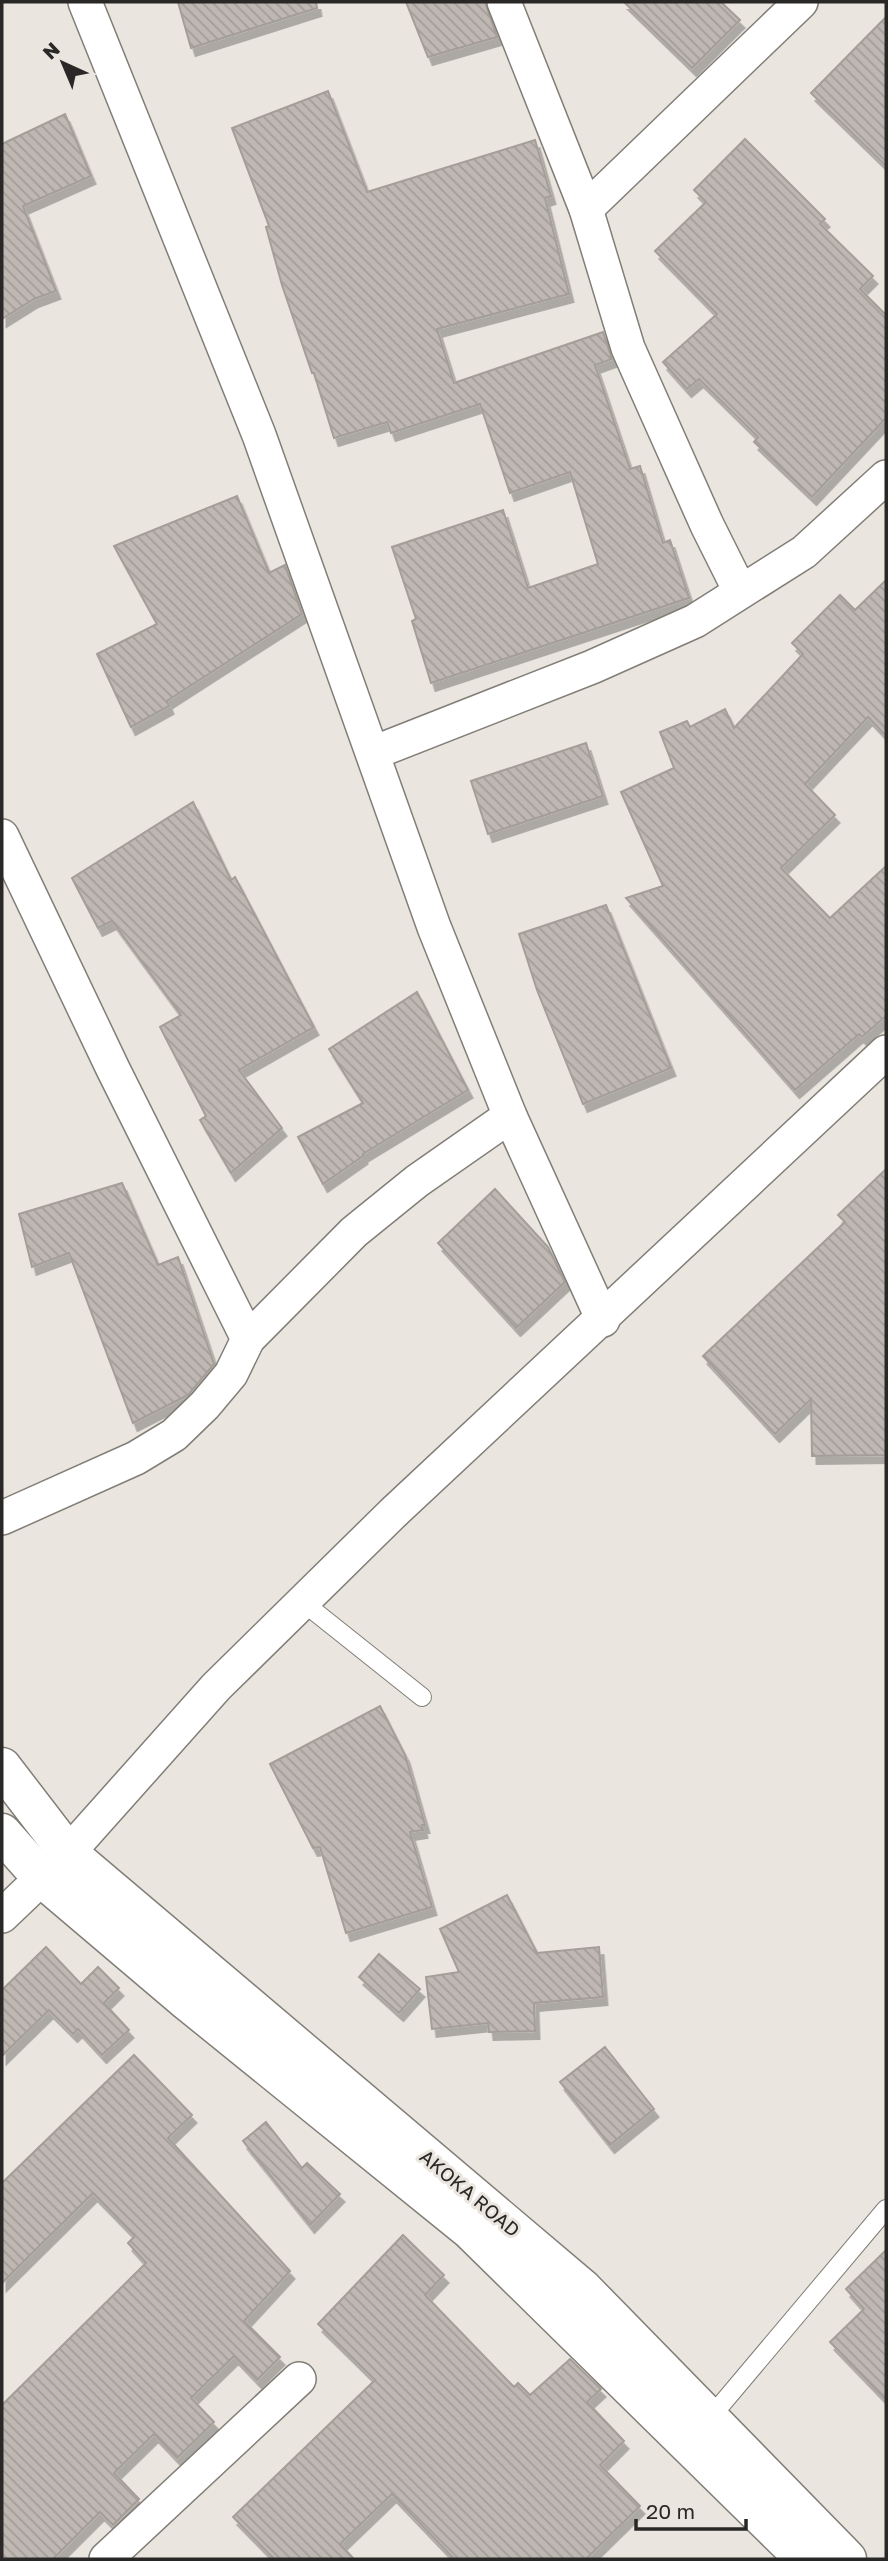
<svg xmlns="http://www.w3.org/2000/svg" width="888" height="2561" font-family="'Golos Text',sans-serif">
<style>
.building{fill:url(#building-back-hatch);stroke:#a49d98;stroke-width:2;filter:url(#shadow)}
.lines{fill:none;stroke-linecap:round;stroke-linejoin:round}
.service-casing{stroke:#827e77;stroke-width:20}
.minor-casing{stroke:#827e77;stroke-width:36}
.secondary-casing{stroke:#827e77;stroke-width:41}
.service{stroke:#fff;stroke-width:18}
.minor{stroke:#fff;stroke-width:33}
.secondary{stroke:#fff;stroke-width:38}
.labels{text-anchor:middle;stroke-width:6;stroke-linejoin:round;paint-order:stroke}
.street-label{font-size:19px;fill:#2a2826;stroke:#eae6df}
</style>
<defs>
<pattern id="building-back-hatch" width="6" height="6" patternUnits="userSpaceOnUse" patternTransform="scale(1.75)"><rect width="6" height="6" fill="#beb7b2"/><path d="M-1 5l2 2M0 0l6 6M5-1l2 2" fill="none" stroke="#a39d99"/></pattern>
<filter id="shadow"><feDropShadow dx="4.5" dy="8" stdDeviation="0" flood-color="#0004"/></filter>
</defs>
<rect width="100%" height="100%" fill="#eae6df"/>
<g class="building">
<polygon points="178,2 316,2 317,8 191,48"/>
<polygon points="406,2 485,2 497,37 428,57"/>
<polygon points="624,2 721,2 740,20 692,68"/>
<polygon points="886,17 886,166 811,93"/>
<polygon points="328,91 367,192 535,140 551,196 545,198 569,294 437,329 454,383 603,332 612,359 595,365 630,469 640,466 663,543 670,540 689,598 431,683 412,621 416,619 392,547 503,510 528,588 598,564 570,472 510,493 480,404 391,433 387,422 334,438 314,373 312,373 282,285 266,227 269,226 232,128"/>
<polygon points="65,114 91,176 23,206 56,291 34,299 2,319 2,144"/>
<polygon points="745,139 825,219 820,224 873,276 860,289 886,315 886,418 812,497 754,442 758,437 699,379 687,389 663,362 717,314 655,251 706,202 694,190"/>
<polygon points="237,496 269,573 285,565 302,614 167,701 169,706 131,727 97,654 157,624 114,546"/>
<polygon points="886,580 886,736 868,717 805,784 835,815 781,868 830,918 886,866 886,1016 862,1037 859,1034 795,1090 626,898 663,886 621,792 674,768 660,732 687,721 690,727 725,709 734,728 803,654 792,643 840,595 855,610"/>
<polygon points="586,743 603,796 488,834 471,781"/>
<polygon points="193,802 231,880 235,877 314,1027 239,1070 282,1128 231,1173 200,1120 206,1116 160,1027 181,1015 112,921 98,928 72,878"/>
<polygon points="606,905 671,1068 583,1104 537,990 519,934"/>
<polygon points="417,992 468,1090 363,1154 363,1156 323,1184 298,1137 363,1103 329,1049"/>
<polygon points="886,1169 886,1455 812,1456 811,1399 775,1434 703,1356 845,1222 838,1215"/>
<polygon points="122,1183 158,1265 178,1257 214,1364 188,1395 133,1423 69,1253 32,1267 19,1214"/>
<polygon points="495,1189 548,1247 565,1282 516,1328 438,1243"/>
<polygon points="380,1706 405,1755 425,1825 422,1825 423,1830 410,1832 432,1907 346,1933 320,1847 313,1848 270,1764"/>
<polygon points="507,1895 537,1953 599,1947 603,1997 534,2003 535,2031 489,2032 488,2023 432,2029 426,1977 459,1972 440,1929"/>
<polygon points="46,1947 81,1984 98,1967 119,1988 104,2003 129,2030 102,2055 78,2029 73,2034 49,2010 2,2056 2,1990"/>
<polygon points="379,1954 420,1989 399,2013 359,1977"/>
<polygon points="605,2047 654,2109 610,2145 560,2082"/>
<polygon points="134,2055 192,2115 168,2138 290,2271 244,2321 280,2357 257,2380 234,2356 191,2398 214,2422 177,2458 154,2434 114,2473 139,2499 113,2525 100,2512 53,2559 2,2559 2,2405 146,2263 128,2243 135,2236 93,2193 2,2283 2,2183"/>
<polygon points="266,2122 302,2168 307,2163 340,2194 310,2225 243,2141"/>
<polygon points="403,2235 444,2275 425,2295 514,2387 518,2383 530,2395 570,2359 601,2389 587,2402 624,2441 600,2465 640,2506 586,2559 454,2559 392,2494 340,2544 354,2559 274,2559 233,2517 375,2380 318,2324"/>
<polygon points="886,2250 886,2400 830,2342 864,2309 846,2289"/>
</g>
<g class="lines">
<g class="service-casing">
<g id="service">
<polyline points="304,1603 422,1697"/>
<polyline points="710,2418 886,2209"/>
</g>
</g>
<g class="minor-casing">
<g id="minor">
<polyline points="85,2 259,435 434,927 510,1116 603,1320"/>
<polyline points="504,2 586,209 628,348 707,525 740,591"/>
<polyline points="586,209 801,2"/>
<polyline points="373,753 592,667 695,621 804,552 886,477"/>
<polyline points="2,836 113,1069 248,1339"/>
<polyline points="2,1518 136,1458 174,1435 205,1405 231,1374 248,1339 354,1232 417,1181 510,1116"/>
<polyline points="2,1916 68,1853 216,1687 393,1513 886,1052"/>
<polyline points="106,2559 299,2379"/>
</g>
</g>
<g class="secondary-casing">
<g id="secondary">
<polyline points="2,1767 68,1853 583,2289 847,2559"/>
<polyline points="2,1833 42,1878 187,2001 470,2230 805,2559"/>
</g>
</g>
<use href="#service" class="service"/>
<use href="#minor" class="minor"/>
<use href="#secondary" class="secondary"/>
</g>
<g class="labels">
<g class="street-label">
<text transform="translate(470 2193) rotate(40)" y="7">AKOKA ROAD</text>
</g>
</g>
<rect width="888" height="2561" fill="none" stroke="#2a2826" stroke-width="7"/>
<g transform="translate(63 63) rotate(316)" stroke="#eae6df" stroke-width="5" paint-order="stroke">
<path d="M0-5L12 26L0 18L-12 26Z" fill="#2a2826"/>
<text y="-10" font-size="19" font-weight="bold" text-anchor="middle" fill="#2a2826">N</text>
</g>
<path d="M636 2519v10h110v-10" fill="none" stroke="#2a2826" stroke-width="3.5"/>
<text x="646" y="2519" font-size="21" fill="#2a2826" stroke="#eae6df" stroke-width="5" paint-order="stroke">20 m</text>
</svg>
